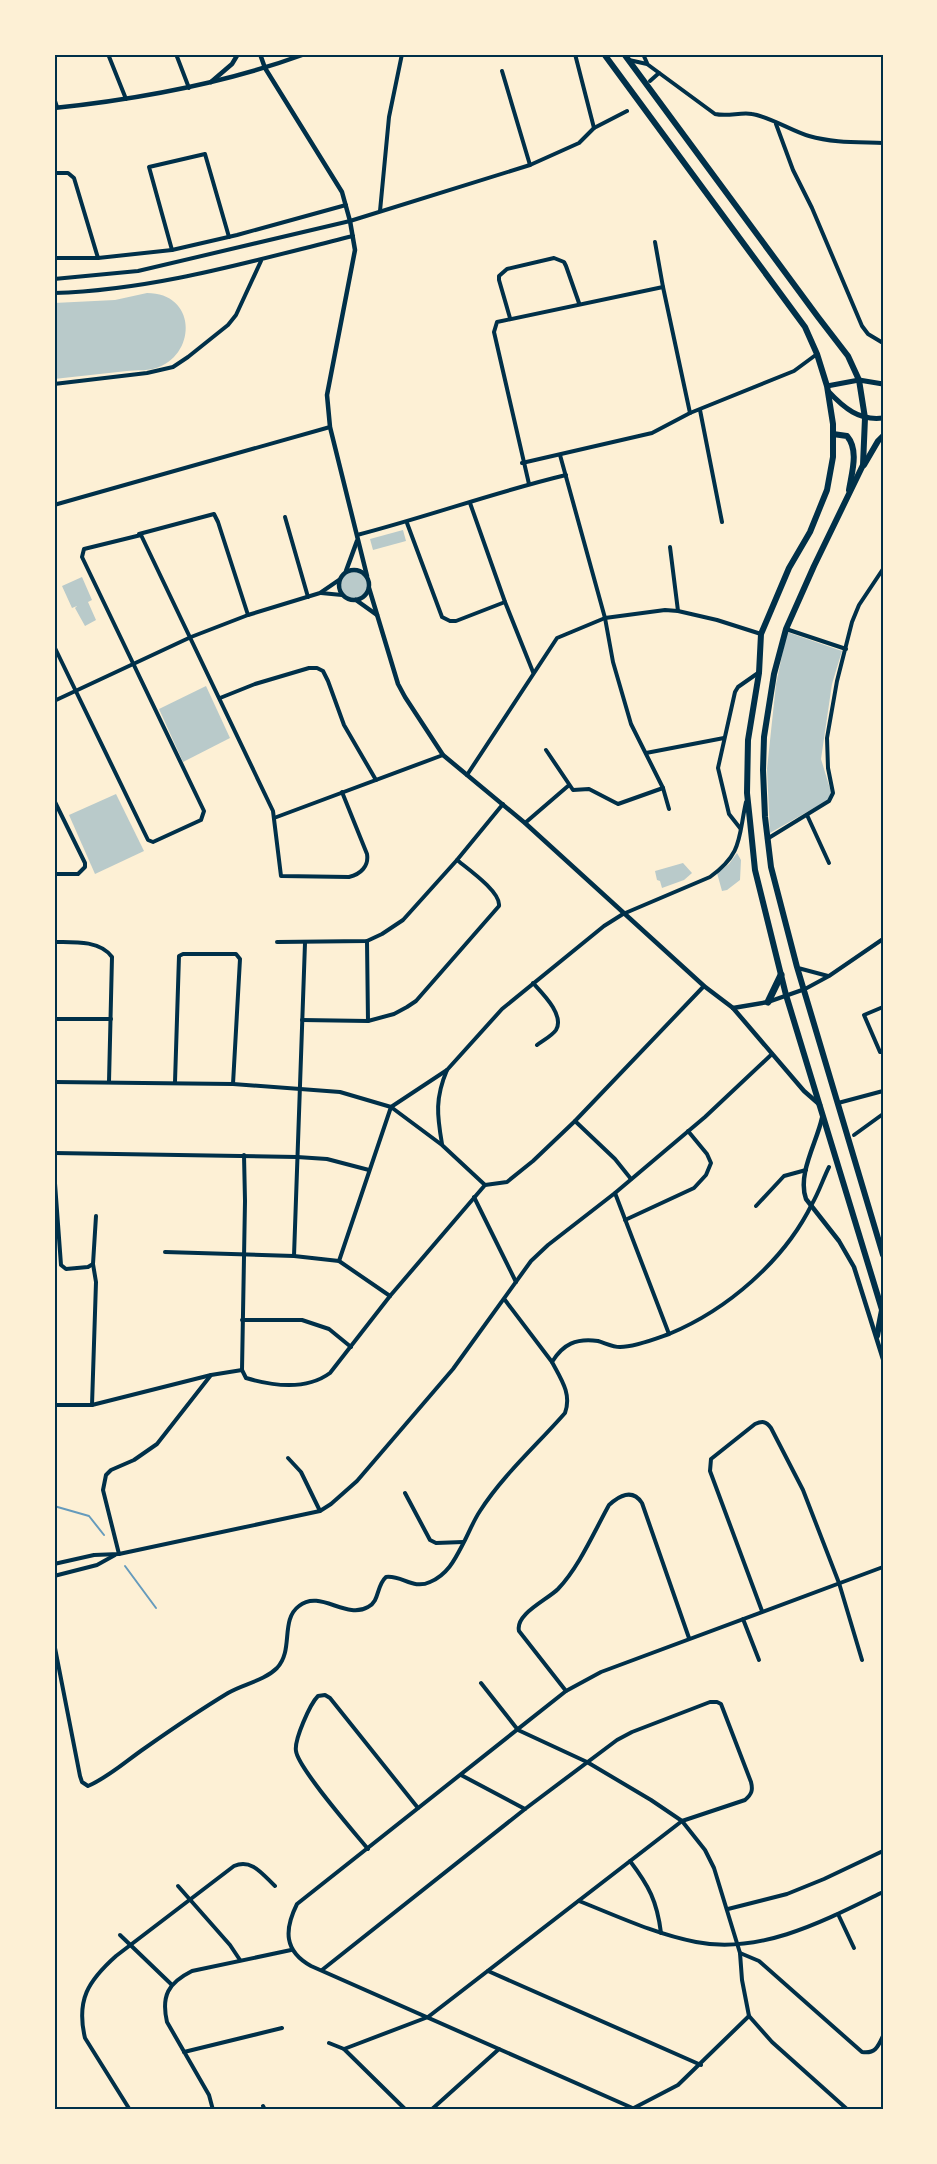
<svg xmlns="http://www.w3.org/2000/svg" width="937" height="2164" font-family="'Source Sans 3',sans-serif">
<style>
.green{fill:#b9caca}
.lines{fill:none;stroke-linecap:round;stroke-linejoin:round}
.stream{stroke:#669bbc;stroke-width:2}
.minor{stroke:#003049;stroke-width:4}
.tertiary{stroke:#003049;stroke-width:4.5}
.secondary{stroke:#003049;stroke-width:5}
.primary{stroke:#003049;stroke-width:6}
.trunk{stroke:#003049;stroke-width:7}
.neatline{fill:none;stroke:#003049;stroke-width:2}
</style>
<rect width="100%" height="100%" fill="#fdf0d5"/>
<g class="green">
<path d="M147,293C196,293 197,352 159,367C150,371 137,370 127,371C103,374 78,376 54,379V303L115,300Z"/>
<polygon points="403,530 406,541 373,550 370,539"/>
<circle cx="354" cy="585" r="13"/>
<polygon points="82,577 92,600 88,602 96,620 85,626 75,608 77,606 72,608 62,586"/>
<polygon points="787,632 842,651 832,684 821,759 831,792 828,800 770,833 767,769 776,684"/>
<polygon points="206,686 230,738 183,762 159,709"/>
<polygon points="116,794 144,851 95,874 69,815"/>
<polygon points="737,853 741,860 740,880 727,890 722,891 717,873 729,864"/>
<polygon points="683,863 692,873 684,880 662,888 660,881 657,880 655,871"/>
</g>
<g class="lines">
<g class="stream">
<polyline points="54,1506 89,1516 104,1535"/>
<polyline points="125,1566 156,1608"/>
</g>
<g class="minor">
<polyline points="108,54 126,99"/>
<polyline points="176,54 189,88"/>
<polyline points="575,54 594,128"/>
<polyline points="643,54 647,63"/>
<path d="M629,60L647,64L715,114C728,117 740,112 752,114C768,116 792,131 809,136C833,143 858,142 883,143"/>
<polyline points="502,71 530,165"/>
<polyline points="650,81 659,73"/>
<polyline points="54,98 57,107"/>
<polyline points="776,124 793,170 812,208 862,326 868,334 883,343"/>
<polyline points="54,173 68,173 74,178 98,258 172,250 237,235 346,205"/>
<polyline points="380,211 389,117 402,54"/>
<polyline points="655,242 663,287"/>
<polyline points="172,250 149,167 205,154 229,237"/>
<polyline points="54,258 98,258"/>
<polyline points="54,279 138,271 350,221 530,165 579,143 594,128 627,111"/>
<path d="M54,293C156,290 255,260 353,236"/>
<polyline points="510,318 499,280 499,276 507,269 554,258 564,262 566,266 579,303"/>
<polyline points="54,384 147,373 173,367 188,357 228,325 236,315 261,261"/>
<polyline points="700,410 722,522"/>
<polyline points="560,455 605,618 613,662 631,724 663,788 669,809"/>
<polyline points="522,463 652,433 690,413 794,371 817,354"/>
<polyline points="529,484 494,332 497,322 663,287 690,413"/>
<polyline points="470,503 505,602 533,672"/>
<polyline points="54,505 330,427"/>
<polyline points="285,517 308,597"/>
<polyline points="407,523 442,617 450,621 456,621 505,602"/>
<polyline points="139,534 214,514 218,522 248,615"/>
<path d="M357,535C427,517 495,492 566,475"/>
<polyline points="670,547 678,611"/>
<polyline points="321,593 342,595"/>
<polyline points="786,629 846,649"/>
<path d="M54,646L148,840L153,842L201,820L204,811L82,557L84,549L141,535L273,811L281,876L349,877C361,874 369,866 367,854L342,792"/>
<polyline points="220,698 255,684 309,668 317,668 323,671 328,681 344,725 376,780"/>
<polyline points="54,701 191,637 248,615 320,593 339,580"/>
<polyline points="546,750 573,790 589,789 618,804 663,788"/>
<polyline points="646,753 724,738"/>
<polyline points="467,775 557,638 605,618 665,610 678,611 717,620 761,634"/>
<polyline points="54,800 85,863 85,867 78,874 54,874"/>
<polyline points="807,815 829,863"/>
<polyline points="274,818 443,755"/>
<polyline points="525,823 568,786"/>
<polyline points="740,828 729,814 718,768 735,692 738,687 758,673"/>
<polyline points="767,839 829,801 833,793 828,768 827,738 837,681 852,622 859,605 883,569"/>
<polyline points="367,941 368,1021"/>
<path d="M54,942C73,942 100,940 112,957L109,1082"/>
<polyline points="277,942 367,941 382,934 403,920 457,860 503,804"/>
<polyline points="798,968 828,976"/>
<path d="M533,983C542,993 565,1015 556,1030C552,1036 542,1041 537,1045"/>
<polyline points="805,989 829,976 883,939"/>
<polyline points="883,1007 864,1015 880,1052 883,1051"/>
<polyline points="54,1019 111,1019"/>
<path d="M302,1020L368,1021L394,1014L407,1007L416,1001L499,906C501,892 468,869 457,860"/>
<polyline points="54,1082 233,1084 340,1092 391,1107 442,1145 485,1185"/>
<polyline points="175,1082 179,956 183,954 236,954 240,959 233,1084"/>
<polyline points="838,1103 883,1091"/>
<path d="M391,1107L447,1070L502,1009L604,926L623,914L710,877C743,853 738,838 746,802"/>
<polyline points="575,1121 615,1159 631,1179"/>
<polyline points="854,1135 883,1114"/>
<path d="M442,1144C437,1115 435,1098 447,1070"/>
<polyline points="54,1153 297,1157 327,1159 369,1170"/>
<path d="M244,1155L245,1201L242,1370L246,1378C273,1386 307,1390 330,1373L390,1296L485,1185L507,1182L533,1161L575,1121L704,986"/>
<polyline points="54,1170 61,1265 66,1269 88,1267 93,1264 96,1216"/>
<polyline points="615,1193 669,1334"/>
<polyline points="474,1197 516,1282"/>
<polyline points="756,1206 784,1176 806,1170"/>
<polyline points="625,1220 694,1188 706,1175 711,1163 707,1154 688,1131"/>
<polyline points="165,1252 294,1256 339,1261 390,1296"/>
<polyline points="294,1256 305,943"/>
<polyline points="339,1261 391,1107"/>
<polyline points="505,1300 552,1362"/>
<polyline points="242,1320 302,1320 329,1329 351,1347"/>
<polyline points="54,1405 92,1405 211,1375"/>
<polyline points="92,1405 96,1282 93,1264"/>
<polyline points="288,1458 301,1472 320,1511"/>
<polyline points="405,1493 430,1540 436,1543 463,1542"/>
<polyline points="119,1554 103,1490 106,1475 111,1470 134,1460 157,1444 211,1375 242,1370"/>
<polyline points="54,1564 94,1555 119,1554 320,1511 331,1504 357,1481 453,1369 531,1261 548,1245 615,1193 705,1117 772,1054"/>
<polyline points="54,1576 97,1565 115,1555"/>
<path d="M762,1611L710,1471L711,1459L755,1424C762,1421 766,1421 771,1428L803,1490L839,1583L862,1660"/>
<polyline points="743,1619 759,1660"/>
<path d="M54,1643L80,1776L82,1782L88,1786C109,1777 126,1761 145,1748C172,1729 200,1710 228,1693C243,1684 264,1681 277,1668C294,1650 280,1620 299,1606C320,1589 346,1620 368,1607C380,1601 376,1586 386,1577C402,1575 413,1590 430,1582C449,1574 456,1557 465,1540C470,1530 474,1520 480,1511C503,1475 537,1445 565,1413C572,1394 561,1379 552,1362C563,1344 576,1338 598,1341C605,1343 613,1347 620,1347C635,1347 655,1339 669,1334C727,1310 784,1261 812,1204C819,1192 823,1179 829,1167"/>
<polyline points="481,1683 518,1730 587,1762 651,1800 682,1821 705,1850 714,1868 740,1953 742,1980 749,2016 772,2042 848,2110"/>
<path d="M566,1691L519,1631C515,1614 547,1600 558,1589C579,1567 594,1532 609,1505C619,1496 632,1488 642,1503L689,1638"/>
<polyline points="461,1775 525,1809"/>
<path d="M368,1849C354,1832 298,1768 296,1751C294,1740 310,1704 318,1696L325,1695L330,1698L418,1808"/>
<path d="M630,1861C649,1886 657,1901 661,1933"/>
<polyline points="178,1886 230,1945 240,1960"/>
<path d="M579,1901C617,1916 655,1934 696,1942C761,1955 826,1920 883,1892"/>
<polyline points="728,1909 787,1894 824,1879 883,1851"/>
<polyline points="838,1914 854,1948"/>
<polyline points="120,1935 171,1984"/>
<path d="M740,1953L759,1961L862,2052C875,2054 878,2047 883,2036"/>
<path d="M322,1970L525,1809L617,1740L632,1732L710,1702H717L721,1704L751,1782C753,1790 752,1794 745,1800L682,1821L428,2017L344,2049L329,2043"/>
<polyline points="488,1971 701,2065"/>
<polyline points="344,2049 406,2110"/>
<polyline points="184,2052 282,2028"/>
<polyline points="263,2106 265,2110"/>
<path d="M130,2110L85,2038C76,2000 88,1981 116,1956L234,1866C252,1858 263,1875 275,1886"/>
<path d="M213,2110L209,2095L167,2022C161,1996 168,1983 192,1971L291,1950"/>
<polyline points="431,2110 499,2049"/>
<polyline points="630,2110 678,2085 749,2016"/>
<path d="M637,2110L311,1966C284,1951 284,1930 297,1904L566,1691L601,1672L883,1567"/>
</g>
<g class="tertiary">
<polyline points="260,54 265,68 342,192 350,221 355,250 327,395 330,427 367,576"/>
<polyline points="211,82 232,64 238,54"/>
<path d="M54,108C140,99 223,84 305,54"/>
<circle cx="354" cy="585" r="15"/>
<polyline points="346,571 357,541"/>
<polyline points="369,588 398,684 405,697 443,755 525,823 704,986 733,1008 804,1091 820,1105"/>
<polyline points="356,600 377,615"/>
<polyline points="733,1008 768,1002 805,989"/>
<path d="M822,1118C817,1142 797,1174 806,1199L839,1241L854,1267L883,1359"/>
</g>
<g class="secondary">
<polyline points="827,386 859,380 883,384"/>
<path d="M828,391C844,408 859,421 883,418"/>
</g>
<g class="primary">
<polyline points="604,54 805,327 817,354 827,386 833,424 833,457 827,490 810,532 789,568 761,634 759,673 748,740 747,793 750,821 755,870 786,995 883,1313"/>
<polyline points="624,54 818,317 848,356 859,380 865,418 863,465 814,566 786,629 774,674 764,737 763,770 765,817 771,867 797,967 883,1255"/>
<path d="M833,434L847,436C859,450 852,472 849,490"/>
<polyline points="864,465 878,441 883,436"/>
<polyline points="877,1336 882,1310"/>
</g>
<polyline class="trunk" points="768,1002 781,975"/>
</g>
<rect width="937" height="2164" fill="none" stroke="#fdf0d5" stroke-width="111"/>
<rect x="56" y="56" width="826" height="2052" class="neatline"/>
</svg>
